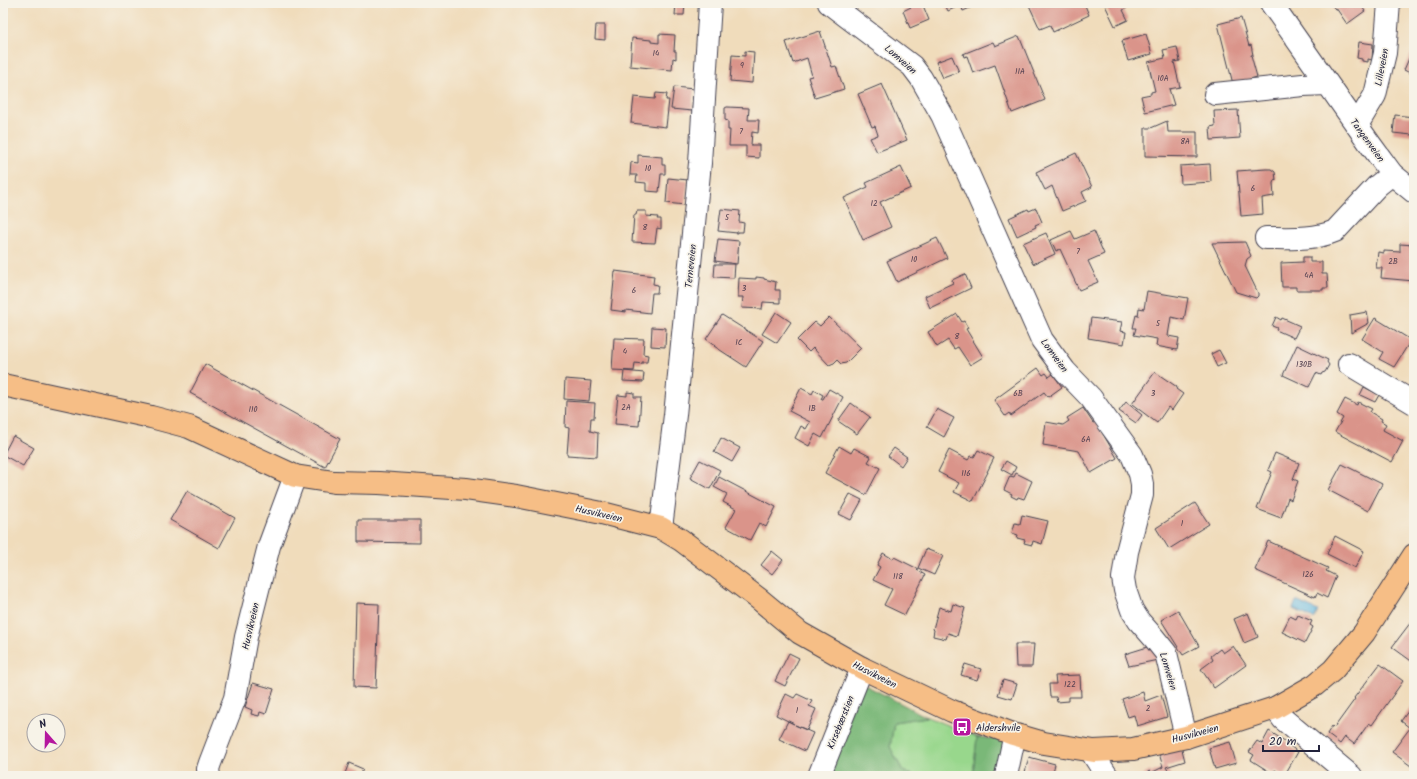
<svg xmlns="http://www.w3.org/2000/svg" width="1417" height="779" font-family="Kalam,sans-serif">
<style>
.green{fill:#98d78c;stroke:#5d7c64}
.forest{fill:#7ab878;stroke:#4e6d5a}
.water{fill:#63b8e0;stroke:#426d8e}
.building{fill:#da948a}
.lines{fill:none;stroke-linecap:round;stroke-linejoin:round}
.minor-casing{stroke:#413e4e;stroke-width:24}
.major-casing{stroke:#413e4e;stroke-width:24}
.minor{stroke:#fff;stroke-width:22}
.major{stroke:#f6be86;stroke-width:22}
.labels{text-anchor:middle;stroke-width:3.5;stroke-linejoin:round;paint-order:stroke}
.number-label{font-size:8px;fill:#503e4f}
.street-label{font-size:10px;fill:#22223b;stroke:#f7f3e8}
.poi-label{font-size:10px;fill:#22223b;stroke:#f7f3e8;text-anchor:start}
</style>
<rect width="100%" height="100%" fill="#f7f3e8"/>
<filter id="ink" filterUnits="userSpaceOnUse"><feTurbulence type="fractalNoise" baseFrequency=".025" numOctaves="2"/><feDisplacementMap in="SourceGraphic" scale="8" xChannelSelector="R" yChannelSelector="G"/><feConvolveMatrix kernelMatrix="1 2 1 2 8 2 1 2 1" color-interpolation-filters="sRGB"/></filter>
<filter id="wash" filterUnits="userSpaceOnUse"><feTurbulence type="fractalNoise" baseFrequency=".012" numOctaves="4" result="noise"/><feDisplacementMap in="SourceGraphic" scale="16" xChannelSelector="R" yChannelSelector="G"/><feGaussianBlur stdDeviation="0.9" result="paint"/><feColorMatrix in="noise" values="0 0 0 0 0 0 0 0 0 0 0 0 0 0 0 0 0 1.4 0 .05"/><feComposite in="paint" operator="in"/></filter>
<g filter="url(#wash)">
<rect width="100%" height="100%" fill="#f0dcbb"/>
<polygon class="green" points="927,717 977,737 973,776 914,776 903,771 890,747 894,722"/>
<g class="forest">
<polygon points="861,683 927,717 894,722 890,747 903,771 914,776 826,776"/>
<polygon points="977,737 1010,741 1000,754 995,776 973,776"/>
</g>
<polygon class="water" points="1296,601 1318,611 1314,619 1293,609"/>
<g id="blocks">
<g class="building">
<polygon points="676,3 685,3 684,15 675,15"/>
<polygon points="909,3 922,3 929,20 910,28 903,11 911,7"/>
<polygon points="944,3 981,3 963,11 961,5 948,11"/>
<polygon points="1028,3 1084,3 1089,15 1053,32 1050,25 1040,29"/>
<polygon points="1104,3 1131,3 1132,5 1123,10 1128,20 1115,26"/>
<polygon points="1330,3 1359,3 1365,11 1347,24 1336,8 1335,9"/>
<polygon points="1241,18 1249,46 1251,45 1253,55 1251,55 1257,77 1233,84 1218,24"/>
<polygon points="596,25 605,25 605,40 595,39"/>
<polygon points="820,31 832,67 836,66 844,89 815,98 808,77 812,76 807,58 793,63 786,42"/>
<polygon points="659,34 675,35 674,51 676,51 676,59 673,58 672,70 630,66 632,38 651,40 651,42 659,43"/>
<polygon points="1146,34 1152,54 1128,61 1122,41"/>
<polygon points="1019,36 1045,100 1012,113 995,65 973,73 967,56 964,57 963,54 993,42 995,46"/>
<polygon points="1359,42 1373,44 1372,60 1368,59 1368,62 1362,61 1362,59 1357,58"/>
<polygon points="1177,47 1180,61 1174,62 1180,87 1169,89 1174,105 1145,112 1141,96 1151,94 1151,92 1155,91 1148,62 1165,58 1163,50"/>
<polygon points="1414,47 1414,75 1404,70"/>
<polygon points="745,51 754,52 752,83 730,81 732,55 745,56"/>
<polygon points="952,56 959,72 943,78 936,62"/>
<polygon points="882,84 907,140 877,152 870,138 878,135 875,126 872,127 858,94"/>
<polygon points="674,87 694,89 692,111 671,109"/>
<polygon points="656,93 667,94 666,100 669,100 666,127 631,123 634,97 655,99"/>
<polygon points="727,107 749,108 748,120 759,120 758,133 752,132 751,145 759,145 759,158 746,157 746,146 729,146 730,130 728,130 728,121 725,120 725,108"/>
<polygon points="1238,110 1240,138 1211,140 1210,127 1215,126 1214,111"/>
<polygon points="1395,115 1414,117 1412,135 1393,133"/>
<polygon points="1167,121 1168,132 1197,132 1197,157 1145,156 1145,128 1151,128"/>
<polygon points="1076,153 1092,187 1082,192 1086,201 1062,211 1052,186 1045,190 1036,172"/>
<polygon points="638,155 662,157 662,165 665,165 665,174 661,174 659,192 646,191 646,183 636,182 637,175 630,175 631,162 638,163"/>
<polygon points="1210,164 1211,182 1181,184 1180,166"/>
<polygon points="901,167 911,188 880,202 891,227 863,240 844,198 868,187 866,183"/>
<polygon points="1266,169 1271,169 1275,172 1276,180 1275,179 1273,183 1274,196 1262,198 1263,214 1241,216 1237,171"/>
<polygon points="668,178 688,180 685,205 666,203"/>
<polygon points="1036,208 1042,222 1035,225 1036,227 1017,236 1009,218 1028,209 1029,211"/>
<polygon points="721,209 740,211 739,222 744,223 743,232 737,232 737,233 718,231"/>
<polygon points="637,211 646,211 646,216 658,217 657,219 661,219 661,229 657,228 655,243 632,242 634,215 636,215"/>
<polygon points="1071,231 1075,239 1094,231 1104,254 1088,261 1098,282 1079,290 1060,249 1056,251 1051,240"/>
<polygon points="1046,233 1055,254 1033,264 1023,243"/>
<polygon points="937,238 947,258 897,282 887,261"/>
<polygon points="718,239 739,241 737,264 715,261"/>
<polygon points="1245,242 1251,256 1247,259 1245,266 1258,293 1258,296 1256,298 1236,292 1212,243"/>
<polygon points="1400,244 1414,245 1414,281 1381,278 1382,268 1376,268 1378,252 1384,253 1384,251 1400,252"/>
<polygon points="1303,257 1310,257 1310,262 1322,262 1322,274 1327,274 1328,288 1323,288 1323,290 1296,290 1296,287 1282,287 1281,263 1303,262"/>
<polygon points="715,264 735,264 734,278 714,277"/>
<polygon points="615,271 654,276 653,284 658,285 657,293 652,293 650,313 626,310 626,312 611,310"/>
<polygon points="965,274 971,288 930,308 925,296 953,283 952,280"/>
<polygon points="756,277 764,278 764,279 776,282 775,290 780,290 780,303 763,302 762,309 742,308 743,297 738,297 739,278 756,279"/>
<polygon points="1147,291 1188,298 1184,320 1171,317 1168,336 1179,338 1177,350 1156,346 1157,339 1134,335 1136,328 1133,328 1136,315 1138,316 1139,308 1144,309"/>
<polygon points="776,312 791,322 777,343 762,334"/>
<polygon points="1367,312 1369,323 1351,333 1350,315"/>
<polygon points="957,314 962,322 964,321 968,328 966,329 983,357 970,365 958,347 954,349 948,340 937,347 928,332"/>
<polygon points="722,315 763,341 746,367 714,346 715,345 706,339"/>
<polygon points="829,317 861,348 846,363 841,364 837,360 834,363 829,365 813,348 809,352 797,340 815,322 820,326"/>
<polygon points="1276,317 1281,320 1282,318 1300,326 1294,338 1276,330 1277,328 1272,326"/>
<polygon points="1091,318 1122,322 1120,331 1126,332 1124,344 1088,338"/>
<polygon points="1375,318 1411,340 1394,367 1379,359 1383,352 1362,339"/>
<polygon points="652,327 666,328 665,347 651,346"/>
<polygon points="614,338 644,339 643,354 648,355 647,362 642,362 642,364 635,363 634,371 612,370"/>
<polygon points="1297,345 1328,360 1327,362 1329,365 1325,372 1322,373 1321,375 1316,373 1309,387 1283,375"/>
<polygon points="1219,350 1226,363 1217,367 1211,354"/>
<polygon points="205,364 340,439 325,467 190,393"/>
<polygon points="1038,368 1043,375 1046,373 1049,377 1053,374 1062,387 1048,397 1044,392 1011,416 1009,413 1005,416 994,400"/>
<polygon points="624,371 644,373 643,382 623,381"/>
<polygon points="1155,372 1177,387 1176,389 1183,394 1172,410 1168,407 1157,423 1132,404"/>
<polygon points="565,379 591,381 589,401 564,399"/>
<polygon points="1364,387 1379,395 1375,402 1360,395"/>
<polygon points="801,388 812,394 814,390 823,395 821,399 823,399 829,389 843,397 822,438 815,434 809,446 795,438 801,426 806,429 810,422 789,411"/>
<polygon points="627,392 634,393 634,397 641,397 639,426 615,424 618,395 627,396"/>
<polygon points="1345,399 1357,405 1358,402 1372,409 1370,412 1382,419 1381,421 1386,424 1383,430 1403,441 1392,462 1335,432 1343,418 1337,414"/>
<polygon points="566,401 595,403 594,418 591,418 590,431 598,433 597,457 567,455 569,428 565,427"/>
<polygon points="1126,402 1142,415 1136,423 1119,411"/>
<polygon points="851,403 870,417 857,434 838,421"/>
<polygon points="1083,408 1093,423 1096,422 1117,458 1091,473 1079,451 1043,445 1046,422 1063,425 1069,421 1067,418"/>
<polygon points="937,409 954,418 944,437 927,427"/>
<polygon points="13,436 34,448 23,466 3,455"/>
<polygon points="721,438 740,448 732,462 714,452"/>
<polygon points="839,446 851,453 854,448 871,457 868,462 880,468 866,495 825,473"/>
<polygon points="894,448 907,457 901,466 888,456"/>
<polygon points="949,450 968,460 971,456 974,457 978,450 994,458 987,472 988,472 973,501 954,492 959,483 938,472"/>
<polygon points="1275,453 1299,463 1293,479 1298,481 1291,500 1288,498 1281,518 1257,509 1272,472 1268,470"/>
<polygon points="700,460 720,470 710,489 690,478"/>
<polygon points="1006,461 1016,467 1012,475 1001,469"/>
<polygon points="1342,464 1382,484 1368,511 1328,490"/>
<polygon points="1016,473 1032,481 1024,499 1018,497 1017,499 1011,496 1012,494 1004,490 1010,476 1014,477"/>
<polygon points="719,477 776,507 766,527 759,523 750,540 726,527 736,509 723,502 727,494 714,487"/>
<polygon points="187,491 235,518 219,548 170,520"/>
<polygon points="850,494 862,500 851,520 839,514"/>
<polygon points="1195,503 1209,524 1169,549 1156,528"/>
<polygon points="1022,515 1048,521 1042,544 1033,541 1032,545 1024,543 1025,540 1017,538 1018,535 1012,533 1015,523 1020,524"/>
<polygon points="358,520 420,520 420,543 358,542"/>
<polygon points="1335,536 1364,551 1355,568 1327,554"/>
<polygon points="1268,541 1328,568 1326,571 1336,576 1327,598 1317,593 1315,597 1255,570"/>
<polygon points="926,549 943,556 934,575 918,568"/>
<polygon points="772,551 783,560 772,574 761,565"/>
<polygon points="883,553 893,559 894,557 918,569 917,570 925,575 905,615 884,605 892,589 873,580 880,567 877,565"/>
<polygon points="356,603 379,604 376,688 354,687"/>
<polygon points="953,604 965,608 957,636 948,633 946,639 933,636 934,630 933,629 939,607 951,611"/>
<polygon points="1178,610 1199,646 1183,655 1161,620"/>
<polygon points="1248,613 1258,637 1244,643 1234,619"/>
<polygon points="1298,615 1312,621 1310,625 1313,627 1305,643 1282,632 1290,616 1296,619"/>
<polygon points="1411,622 1414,624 1414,663 1392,647"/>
<polygon points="1015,644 1034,644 1032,667 1016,667"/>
<polygon points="1154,645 1158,660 1129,666 1125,654"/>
<polygon points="1233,646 1246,665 1214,688 1201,669 1213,660 1211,656 1220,649 1223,653"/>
<polygon points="789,653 799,658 785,686 775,681"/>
<polygon points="965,664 981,669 977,680 961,675"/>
<polygon points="1380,664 1403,681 1372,725 1369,723 1354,744 1345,737 1340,744 1327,734 1332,726 1334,728 1355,699 1354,698"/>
<polygon points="1080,675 1081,697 1069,697 1069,701 1057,702 1056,697 1050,697 1049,684 1056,684 1055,676"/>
<polygon points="1003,680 1017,684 1012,699 998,695"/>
<polygon points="253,683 274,689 266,714 260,712 259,716 251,714 252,710 245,707"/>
<polygon points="1143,692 1145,701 1161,695 1167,717 1137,726 1134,715 1128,717 1122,699"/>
<polygon points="786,694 794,698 797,694 812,701 809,706 816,709 807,730 795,725 813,733 805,751 779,739 788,721 794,724 776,715"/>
<polygon points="1414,703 1414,761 1411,766 1392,752 1410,728 1401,721"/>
<polygon points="1269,731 1291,745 1290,746 1298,752 1284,776 1275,770 1273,774 1251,760 1254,755 1249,752 1257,741 1262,744"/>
<polygon points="1230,742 1236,763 1215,769 1209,748"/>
<polygon points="1181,746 1185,761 1166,767 1171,776 1140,776 1150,771 1151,773 1163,767 1159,753"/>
<polygon points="1029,757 1055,764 1052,776 1024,776"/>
<polygon points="349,763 363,769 360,776 344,776"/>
</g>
</g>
</g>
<g filter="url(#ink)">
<use href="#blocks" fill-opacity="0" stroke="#413e4e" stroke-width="1"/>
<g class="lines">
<g class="minor-casing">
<g id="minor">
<polyline points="829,3 912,66 921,78 942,115 1042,340 1065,371 1091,398 1132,455 1140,474 1142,484 1142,495 1127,552 1123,578 1125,590 1132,610 1139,621 1154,638 1166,653 1186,737"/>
<polyline points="1271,3 1370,144 1392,174 1414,192"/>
<polyline points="1215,94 1303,85 1327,84"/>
<polyline points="1357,125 1375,95 1385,53 1389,3"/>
<path d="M1266,238C1289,238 1314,240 1335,231L1377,186L1392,174"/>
<polyline points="1349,364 1414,403"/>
<polyline points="661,528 675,415 700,163 710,3"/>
<polyline points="1275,708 1283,719 1351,776"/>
<polyline points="1094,751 1094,756 1107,776"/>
<polyline points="209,776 208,769 210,763 235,698 246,637 269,546 295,476"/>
<polyline points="819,776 862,668"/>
<polyline points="1006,776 1013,743 1013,734"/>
</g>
</g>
<g class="major-casing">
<polyline id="major" points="3,385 151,417 189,427 295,476 334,482 379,483 466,489 516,496 602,513 661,528 681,540 759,599 800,633 862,668 952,711 1013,734 1044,743 1094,751 1133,749 1186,737 1275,708 1315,685 1333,670 1364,633 1414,555"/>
</g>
<use href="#minor" class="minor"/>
<use href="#major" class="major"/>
</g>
</g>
<defs>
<g id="bus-square" transform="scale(1)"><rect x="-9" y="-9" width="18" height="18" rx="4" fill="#b5179e" stroke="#f7f3e8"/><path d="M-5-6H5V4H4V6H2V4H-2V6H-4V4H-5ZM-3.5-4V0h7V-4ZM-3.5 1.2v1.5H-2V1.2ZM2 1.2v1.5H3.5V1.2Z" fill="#fff"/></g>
</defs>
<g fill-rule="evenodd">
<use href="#bus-square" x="962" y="727"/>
</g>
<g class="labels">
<g class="number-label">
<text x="656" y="56">14</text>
<text x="742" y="68">9</text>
<text x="1020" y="74">11A</text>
<text x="1163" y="81">10A</text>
<text x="741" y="134">7</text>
<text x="1185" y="144">8A</text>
<text x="648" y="171">10</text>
<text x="1253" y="191">6</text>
<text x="874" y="206">12</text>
<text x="727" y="220">5</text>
<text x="645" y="230">8</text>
<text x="1078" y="254">7</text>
<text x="914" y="262">10</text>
<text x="1393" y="264">2B</text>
<text x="1309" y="278">4A</text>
<text x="744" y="291">3</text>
<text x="634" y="293">6</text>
<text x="1158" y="326">5</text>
<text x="957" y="339">8</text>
<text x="739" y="345">1C</text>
<text x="625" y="354">4</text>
<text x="1304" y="367">130B</text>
<text x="1018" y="396">6B</text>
<text x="1153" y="396">3</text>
<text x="626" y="410">2A</text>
<text x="812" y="411">1B</text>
<text x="253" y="412">110</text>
<text x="1086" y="442">6A</text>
<text x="966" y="476">116</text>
<text x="1182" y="526">1</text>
<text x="1308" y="577">126</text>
<text x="898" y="579">118</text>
<text x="1070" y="687">122</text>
<text x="1148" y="711">2</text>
<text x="797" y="713">1</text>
</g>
<g class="street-label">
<text transform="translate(901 59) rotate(41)" y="4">Lomveien</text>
<text transform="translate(1381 67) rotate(-79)" y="4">Lilleveien</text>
<text transform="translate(1368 140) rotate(54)" y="4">Tangenveien</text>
<text transform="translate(690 266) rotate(-84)" y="4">Terneveien</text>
<text transform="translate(1055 355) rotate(54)" y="4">Lomveien</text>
<text transform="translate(599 513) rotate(13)" y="4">Husvikveien</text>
<text transform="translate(250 626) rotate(-77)" y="4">Husvikveien</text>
<text transform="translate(1169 671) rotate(73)" y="4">Lomveien</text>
<text transform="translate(875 674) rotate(27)" y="4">Husvikveien</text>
<text transform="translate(840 722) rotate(-68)" y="4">Kirsebærstien</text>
<text transform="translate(1195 733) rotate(-15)" y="4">Husvikveien</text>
</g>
<g class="poi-label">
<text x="976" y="731">Aldershvile</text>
</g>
</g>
<rect width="1417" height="779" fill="none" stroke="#f7f3e8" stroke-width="16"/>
<g transform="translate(46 733) rotate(340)"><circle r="19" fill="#f7f3e8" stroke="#a29fa3"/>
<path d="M0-3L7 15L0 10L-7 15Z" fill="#b5179e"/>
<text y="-6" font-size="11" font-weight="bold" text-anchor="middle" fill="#22223b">N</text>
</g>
<path d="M1263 745v6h56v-6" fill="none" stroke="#22223b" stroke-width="2"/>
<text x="1269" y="745" font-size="12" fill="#22223b" stroke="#f7f3e8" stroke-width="3" paint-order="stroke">20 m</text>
</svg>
